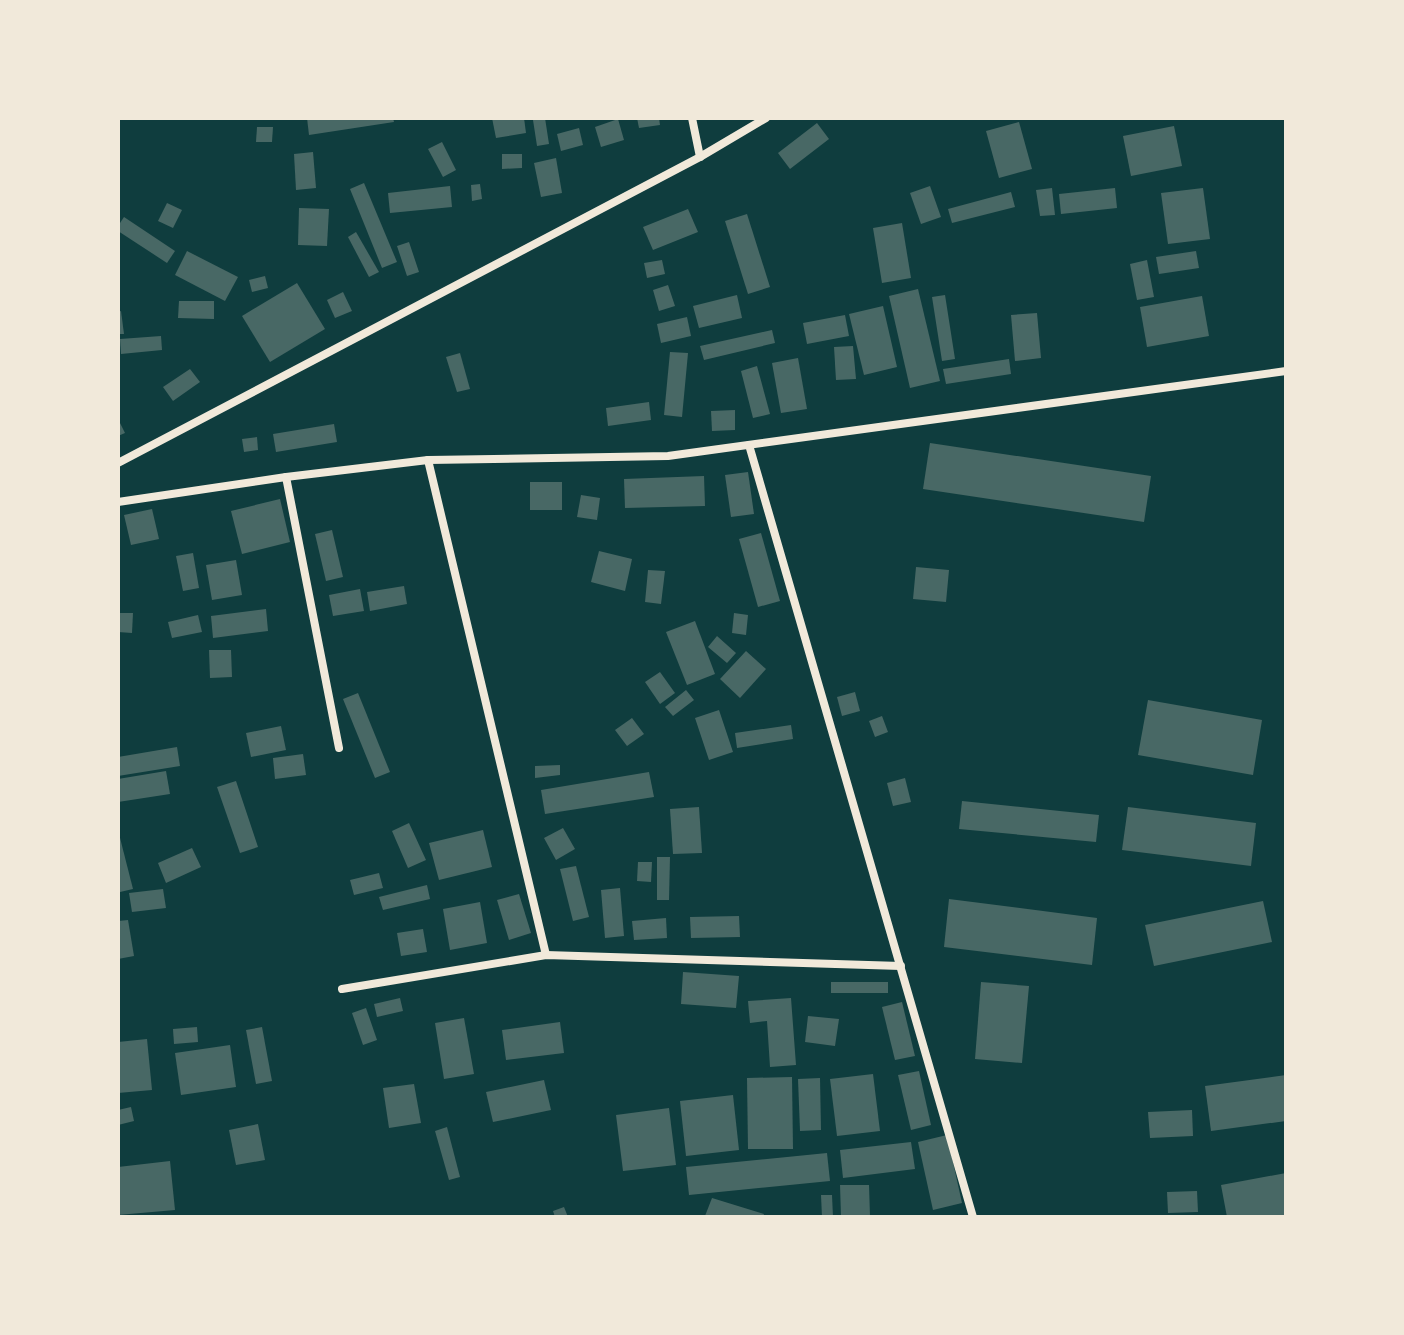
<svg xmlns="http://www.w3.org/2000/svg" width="1404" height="1335" font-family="'PT Sans',sans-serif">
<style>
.building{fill:#486865}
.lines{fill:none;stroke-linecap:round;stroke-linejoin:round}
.minor{stroke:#f1e9da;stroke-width:8}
</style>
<rect width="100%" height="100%" fill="#0f3d3e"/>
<g class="building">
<polygon points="307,118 393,118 394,122 309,135"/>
<polygon points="492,118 524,118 526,133 496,138"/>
<polygon points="545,118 549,144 537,146 533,120"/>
<polygon points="637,118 659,118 660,125 639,128"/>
<polygon points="618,119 624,140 601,147 595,127"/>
<polygon points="1019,122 1032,169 999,178 986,131"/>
<polygon points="817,123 829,139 790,169 778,153"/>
<polygon points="1174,126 1182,166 1131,176 1123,136"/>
<polygon points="257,127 273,127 272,142 256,142"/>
<polygon points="579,128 583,145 561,151 557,134"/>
<polygon points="442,142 456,170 443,177 428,149"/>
<polygon points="313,152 316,188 296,190 294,154"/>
<polygon points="502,154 522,154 522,168 502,169"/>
<polygon points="556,158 562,193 541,197 534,163"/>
<polygon points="364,183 397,262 382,268 350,189"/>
<polygon points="480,184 482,199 472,201 471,185"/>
<polygon points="450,186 452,207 390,213 388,193"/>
<polygon points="930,186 941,217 921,224 910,193"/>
<polygon points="1052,188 1055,215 1040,216 1036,190"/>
<polygon points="1115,188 1117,208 1061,214 1059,194"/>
<polygon points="1203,188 1210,239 1168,244 1161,193"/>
<polygon points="1011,192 1015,207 952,223 948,209"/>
<polygon points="167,203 182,210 173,228 158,221"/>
<polygon points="299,208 329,209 327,246 298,245"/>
<polygon points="688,209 698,232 653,250 643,227"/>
<polygon points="747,214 770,287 748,294 725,221"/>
<polygon points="124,217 175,251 167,263 118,231 118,226"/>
<polygon points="902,223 911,278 882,283 873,228"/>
<polygon points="356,232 379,272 369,277 348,237"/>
<polygon points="409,242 419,272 407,276 397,246"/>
<polygon points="187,251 238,277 225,301 175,275"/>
<polygon points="1196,251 1199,268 1159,274 1156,257"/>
<polygon points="662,260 665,274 647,278 644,263"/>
<polygon points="1147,260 1154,297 1137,300 1130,264"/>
<polygon points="265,276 268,288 252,292 249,280"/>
<polygon points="297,283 325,329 270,362 242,316"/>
<polygon points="668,285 675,306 659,311 653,290"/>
<polygon points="918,289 940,381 910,388 889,296"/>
<polygon points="343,292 352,311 335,318 327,300"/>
<polygon points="737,295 742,318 699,328 693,306"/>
<polygon points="945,295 955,359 942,361 932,297"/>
<polygon points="1202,296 1209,336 1147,347 1140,307"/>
<polygon points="179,301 214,301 214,319 178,318"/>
<polygon points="883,306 897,367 864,375 849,314"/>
<polygon points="121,311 124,334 118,334 118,312"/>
<polygon points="1037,313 1041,358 1015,361 1011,315"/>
<polygon points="845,315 849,336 807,344 803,323"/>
<polygon points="687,317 691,336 661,343 657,324"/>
<polygon points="772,330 775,343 704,360 700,346"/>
<polygon points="161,336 162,350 121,354 120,339"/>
<polygon points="853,346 856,379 836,380 834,347"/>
<polygon points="670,352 688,353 682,417 664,415"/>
<polygon points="460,353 470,389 457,392 446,357"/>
<polygon points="798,358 807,409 781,413 772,363"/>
<polygon points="1009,359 1011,374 946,384 943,369"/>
<polygon points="757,366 770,414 753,418 741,371"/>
<polygon points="190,369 200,382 173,401 163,387"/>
<polygon points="649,402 651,420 608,426 606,408"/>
<polygon points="735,410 735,430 712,431 711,411"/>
<polygon points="118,419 125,433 118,436"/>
<polygon points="334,424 337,442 276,452 273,434"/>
<polygon points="257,437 258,450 244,452 242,439"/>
<polygon points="930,443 1151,476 1144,522 923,489"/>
<polygon points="748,472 754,514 731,517 725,475"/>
<polygon points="704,476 705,506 625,508 624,479"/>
<rect x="530" y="482" width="32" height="28"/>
<polygon points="581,495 600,498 597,520 577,517"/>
<polygon points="280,499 290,542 242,554 231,511"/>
<polygon points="152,509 159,539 131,545 124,515"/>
<polygon points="332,530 343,577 326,581 315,534"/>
<polygon points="761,533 780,601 758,607 739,539"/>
<polygon points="599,551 632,559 625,591 591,582"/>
<polygon points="193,553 199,588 183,591 176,556"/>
<polygon points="236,560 242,595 212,600 206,565"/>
<polygon points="916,567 949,570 946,602 913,599"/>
<polygon points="648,570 665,571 661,604 645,602"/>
<polygon points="404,586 407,604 370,611 367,592"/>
<polygon points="360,589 364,611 333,616 329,595"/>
<polygon points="266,609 268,631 213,638 211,616"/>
<polygon points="118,613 133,613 132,633 118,632"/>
<polygon points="734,613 748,615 746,635 732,633"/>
<polygon points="198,615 202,632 172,638 168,622"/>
<polygon points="695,621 715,674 687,685 666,632"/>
<polygon points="717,636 736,653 727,663 708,647"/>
<polygon points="209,650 231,650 232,677 210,678"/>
<polygon points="746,651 766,669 740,698 720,679"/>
<polygon points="660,672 675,693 660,704 645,682"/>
<polygon points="686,690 694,700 673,716 665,707"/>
<polygon points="855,692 860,711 842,716 837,697"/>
<polygon points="358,693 390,772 375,778 343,699"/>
<polygon points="1148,700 1262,720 1253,775 1138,755"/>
<polygon points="719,710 733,752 709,760 695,718"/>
<polygon points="882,716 888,732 875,737 869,721"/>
<polygon points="632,718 644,734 627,746 615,730"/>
<polygon points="791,725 793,739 737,748 735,733"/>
<polygon points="281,726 286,750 251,757 246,733"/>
<polygon points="177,747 180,766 118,776 118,757"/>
<polygon points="303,754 306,775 275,779 273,758"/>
<polygon points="560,765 560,775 535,778 535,766"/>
<polygon points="166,771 170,794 118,802 118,779"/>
<polygon points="649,772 654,797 545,814 541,790"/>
<polygon points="905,778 911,802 893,806 887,783"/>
<polygon points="236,781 258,847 240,853 217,787"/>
<polygon points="962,801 1099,815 1096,842 959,829"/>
<polygon points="699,807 702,853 673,854 670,809"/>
<polygon points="1128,807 1256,823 1251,866 1122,850"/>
<polygon points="409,823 426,860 408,868 392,831"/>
<polygon points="563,828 575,849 556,860 544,838"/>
<polygon points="118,830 133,889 120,892 118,884"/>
<polygon points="483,830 492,867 439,880 429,843"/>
<polygon points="192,848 201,867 166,883 158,863"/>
<polygon points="657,857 670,857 669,900 657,900"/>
<polygon points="638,862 652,862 651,882 637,881"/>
<polygon points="576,866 589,917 573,921 560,869"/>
<polygon points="379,873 383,888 354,895 350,880"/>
<polygon points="427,885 430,899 383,910 379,897"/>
<polygon points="620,888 624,936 605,938 601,890"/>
<polygon points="163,889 166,908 132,912 129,893"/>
<polygon points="519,894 531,933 509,940 497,900"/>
<polygon points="949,899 1097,918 1092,965 944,947"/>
<polygon points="1263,901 1272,942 1154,966 1145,925"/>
<polygon points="480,902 487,943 450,950 443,909"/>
<polygon points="739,916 740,937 691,938 690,917"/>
<polygon points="666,918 667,938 634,940 632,921"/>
<polygon points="128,920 134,956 118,959 118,921"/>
<polygon points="423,929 427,952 401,956 397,933"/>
<polygon points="683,972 739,976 736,1008 681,1004"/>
<rect x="831" y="982" width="57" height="11"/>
<polygon points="981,982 1029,986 1022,1063 975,1059"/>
<polygon points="400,998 403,1011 377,1017 374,1004"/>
<polygon points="791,998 796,1065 770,1067 767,1021 750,1023 748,1001"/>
<polygon points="902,1002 915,1056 895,1060 882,1007"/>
<polygon points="366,1008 377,1040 363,1045 352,1013"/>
<polygon points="808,1016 839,1019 835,1046 805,1042"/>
<polygon points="464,1018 474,1074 444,1079 435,1023"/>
<polygon points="560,1022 564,1053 506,1060 502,1030"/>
<polygon points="197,1027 198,1042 174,1044 173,1029"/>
<polygon points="262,1027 272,1081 256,1084 246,1030"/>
<polygon points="147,1039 152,1090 118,1093 118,1042"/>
<polygon points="230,1045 236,1087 181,1095 175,1053"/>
<polygon points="919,1071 931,1125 911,1130 898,1075"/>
<polygon points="873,1074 880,1131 837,1136 830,1079"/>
<polygon points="1286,1075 1286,1121 1211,1131 1205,1086"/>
<polygon points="792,1077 793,1149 748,1149 747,1078"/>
<polygon points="820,1078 821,1130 800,1131 798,1079"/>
<polygon points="544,1080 551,1110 493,1122 486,1092"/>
<polygon points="414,1084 421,1123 389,1128 383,1088"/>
<polygon points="733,1095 739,1150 686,1156 680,1101"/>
<polygon points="131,1107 134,1121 118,1125 118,1110"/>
<polygon points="669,1108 676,1165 623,1171 616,1115"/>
<polygon points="1192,1110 1193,1136 1150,1138 1148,1112"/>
<polygon points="258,1124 265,1160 236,1165 229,1130"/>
<polygon points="447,1127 460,1177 449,1180 435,1131"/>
<polygon points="947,1135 962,1203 933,1210 918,1142"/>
<polygon points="911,1142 915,1169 843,1178 840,1150"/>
<polygon points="827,1153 830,1181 689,1195 686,1167"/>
<polygon points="170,1161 175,1210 118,1215 118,1167"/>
<polygon points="1286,1173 1286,1217 1227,1217 1221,1185"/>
<polygon points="840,1185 869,1185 870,1217 841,1217"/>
<polygon points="1197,1191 1198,1212 1168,1213 1167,1192"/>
<polygon points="821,1195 832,1195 833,1217 822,1217"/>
<polygon points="712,1198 764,1214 763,1217 705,1216"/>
<polygon points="564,1207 568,1217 555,1217 553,1211"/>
</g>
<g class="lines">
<g class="minor">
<polyline points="692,118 700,157"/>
<polyline points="749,445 973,1217"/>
<polyline points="428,460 546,955"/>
<polyline points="118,463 700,157 766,118"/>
<polyline points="286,477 339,748"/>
<polyline points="118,502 286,477 428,460 668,456 1286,371"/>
<polyline points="342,989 546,955 901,966"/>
</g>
</g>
<rect width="1404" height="1335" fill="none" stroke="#f1e9da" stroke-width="240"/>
</svg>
